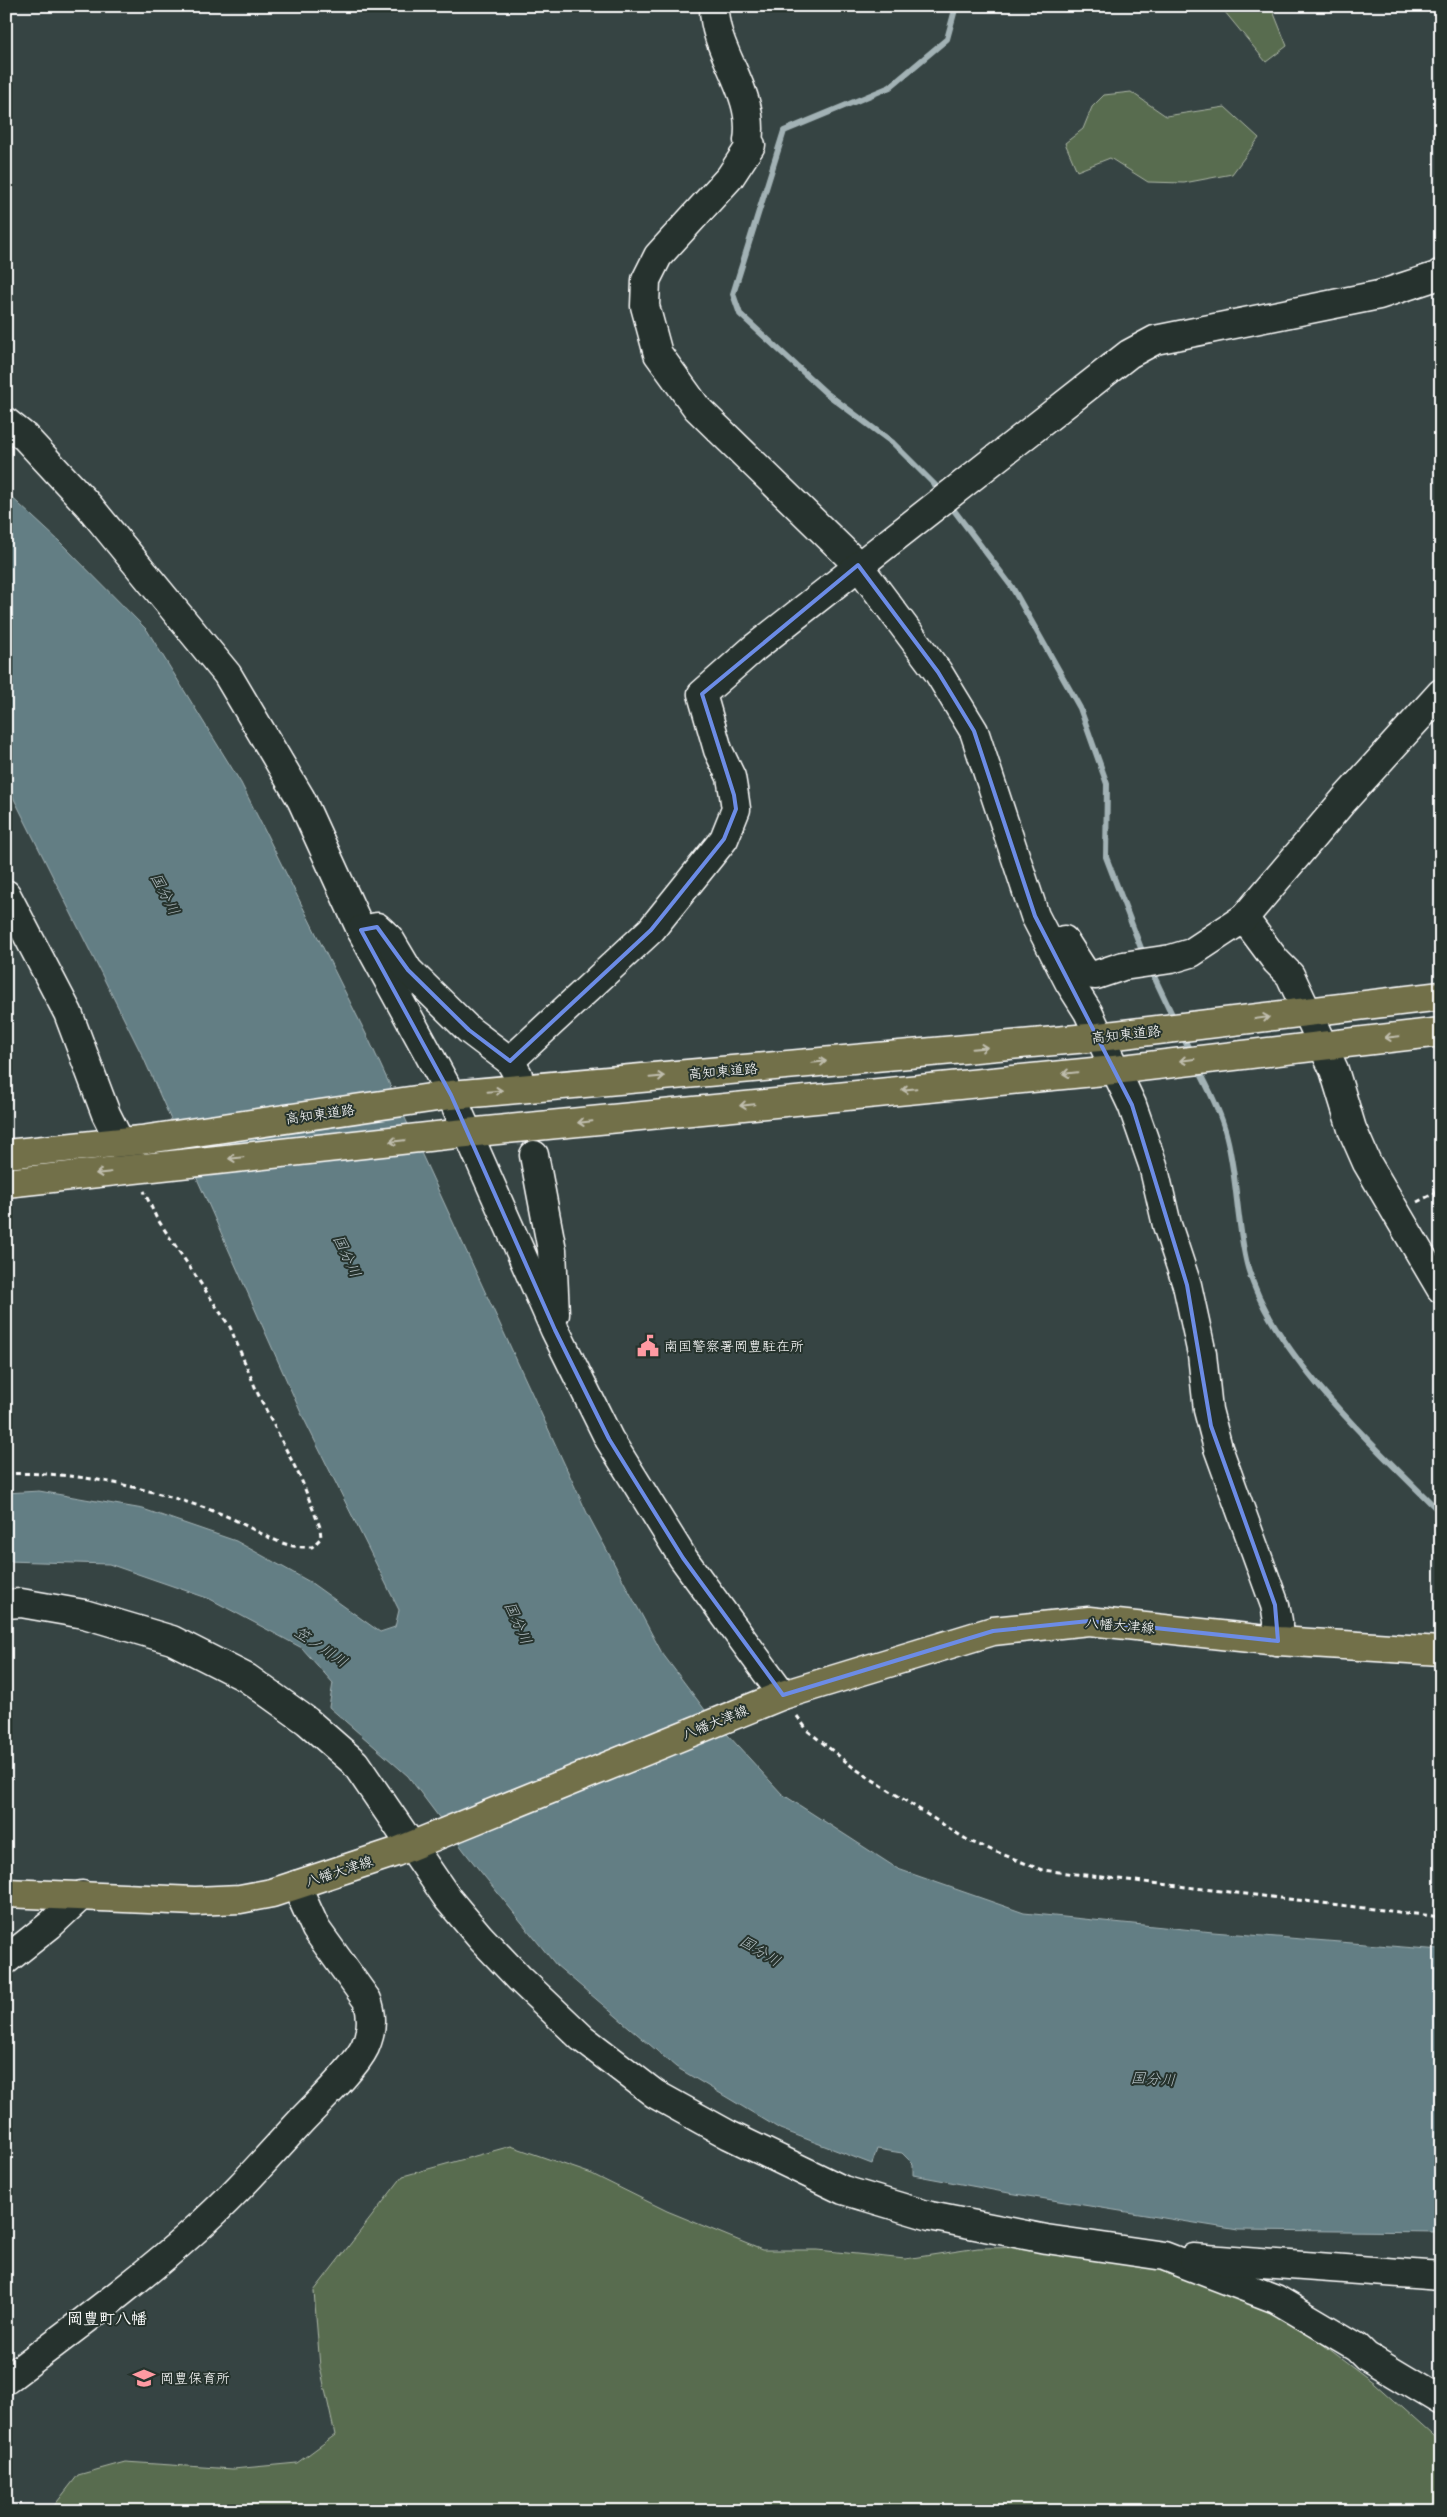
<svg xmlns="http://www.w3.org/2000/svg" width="1447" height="2517" font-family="Delius,'Klee One',sans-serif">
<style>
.green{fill:#596c4f;stroke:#acb6a7}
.water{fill:#647e84;stroke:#a2b2b5}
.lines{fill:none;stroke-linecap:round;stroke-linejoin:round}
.stream{stroke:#a2b2b5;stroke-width:6}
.minor-tunnel{stroke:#4a5756;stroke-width:28;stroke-dasharray:28 14;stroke-linecap:butt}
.minor-casing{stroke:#fff;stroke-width:31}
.major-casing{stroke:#fff;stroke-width:31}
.highway-casing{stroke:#fff;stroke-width:31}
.path{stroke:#fff;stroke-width:3;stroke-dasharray:5 4;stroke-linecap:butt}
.minor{stroke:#26332d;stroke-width:28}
.major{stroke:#726f4a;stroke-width:28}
.highway{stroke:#726f4a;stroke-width:28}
.oneway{stroke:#c0beae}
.marked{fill:none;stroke:#6c8ce6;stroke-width:4;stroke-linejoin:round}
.labels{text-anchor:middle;stroke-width:4;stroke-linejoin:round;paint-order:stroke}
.street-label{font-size:14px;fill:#fff;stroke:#26332d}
.poi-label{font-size:14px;fill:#fff;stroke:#26332d;text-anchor:start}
.water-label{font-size:15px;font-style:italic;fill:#b2bec2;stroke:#26332d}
.quarter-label{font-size:16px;font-weight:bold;fill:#fff;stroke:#26332d}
</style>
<rect width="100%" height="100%" fill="#364443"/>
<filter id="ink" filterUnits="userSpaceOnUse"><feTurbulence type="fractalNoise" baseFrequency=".02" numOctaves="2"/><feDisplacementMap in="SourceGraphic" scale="10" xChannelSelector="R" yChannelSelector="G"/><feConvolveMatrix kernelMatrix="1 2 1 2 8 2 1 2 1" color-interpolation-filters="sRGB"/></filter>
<g filter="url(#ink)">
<g class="green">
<polygon points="1220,6 1271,6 1287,46 1266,62"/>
<polygon points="1131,92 1166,116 1225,107 1259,138 1232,174 1184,183 1148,182 1110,158 1077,171 1065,143 1083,129 1092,107 1104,95"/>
<polygon points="511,2146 592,2174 667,2211 762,2250 818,2250 905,2259 978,2248 1059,2247 1197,2270 1304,2330 1374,2383 1441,2443 1441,2511 50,2511 78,2475 125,2462 233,2469 297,2463 335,2435 320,2367 314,2291 403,2176"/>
</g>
<polygon class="water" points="6,492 59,541 147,630 241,783 370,1042 587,1513 662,1653 705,1710 782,1794 898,1869 1024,1913 1213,1932 1441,1950 1441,2232 1238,2230 1009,2193 913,2175 913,2164 902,2153 877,2149 872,2164 780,2129 676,2067 556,1965 468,1856 408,1776 329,1707 333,1683 302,1648 210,1599 109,1564 6,1561 6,1493 39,1491 143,1509 236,1541 310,1582 380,1632 395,1627 399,1610 301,1413 144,1059 11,793 6,777"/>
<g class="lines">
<g class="stream">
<polyline points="939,489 893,443 826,393 740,314 733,294 784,131 890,87 947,39 956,6"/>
<polyline points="950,505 1012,587 1080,708 1107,784 1106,857 1144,956"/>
<polyline points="1151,970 1175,1021"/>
<polyline points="1182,1034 1191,1054"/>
<path d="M1198,1068C1208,1088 1219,1108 1225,1130C1238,1175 1236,1224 1248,1268C1273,1355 1378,1450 1441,1513"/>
</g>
<polyline class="minor-tunnel" points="518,1075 534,1155"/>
<g class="minor-casing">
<g id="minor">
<path d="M714,6C713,52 756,91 748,141L751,145L730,177L658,256L646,280L645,306L658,354L697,408L858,565L938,672L974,731L1035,916L1069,982L1088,1012L1132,1105L1153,1165L1167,1225L1187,1285L1202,1354L1208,1410L1218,1448L1275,1605L1278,1621V1641"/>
<polyline points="6,422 25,437 89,506 227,674 301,799 361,930 451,1095 555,1330 609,1439 683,1558 783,1695"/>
<polyline points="6,894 68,1013 106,1114 130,1162"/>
<polyline points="1244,918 1276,961 1290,975 1334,1070 1352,1129 1367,1163 1441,1289"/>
<polyline points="361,930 377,927 389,938 408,970 469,1030 510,1061 518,1075"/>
<polyline points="1064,940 1082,968 1087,974 1096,975 1123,966 1171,959 1191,953 1244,918 1344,800 1441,693"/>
<polyline points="510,1061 651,930 724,839 736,809 734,795 731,777 718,750 702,694 753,649 1129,354 1155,340 1379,295 1437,276 1441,273"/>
<polyline points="534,1155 552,1250 555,1314"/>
<polyline points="6,1604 21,1603 84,1614 172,1640 247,1678 307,1721 355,1763 448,1899 480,1937 520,1979 582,2038 655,2094 729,2135 843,2190 930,2216 1046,2239 1164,2256 1276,2299 1357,2347 1366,2356 1441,2401"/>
<polyline points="6,1960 50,1925 82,1895"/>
<polyline points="1193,2258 1441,2276"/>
<path d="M6,2380C69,2332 134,2285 193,2232C232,2198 266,2159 301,2121C318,2103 355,2068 365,2047C372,2031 373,2015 367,2000L316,1929L296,1885"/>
</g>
</g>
<g class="major-casing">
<polyline id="major" points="6,1893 195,1901 240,1899 272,1893 396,1852 783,1695 993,1631 1089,1621 1278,1641 1441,1651"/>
</g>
<g class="highway-casing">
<g id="highway">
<polyline points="6,1154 141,1140 451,1095 1099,1037 1441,996"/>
<polyline points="6,1183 446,1135 1114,1070 1441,1032"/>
</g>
</g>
<g class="path">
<polyline points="1417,1202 1441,1190"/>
<path d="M6,1474C77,1470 153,1489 219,1513C243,1522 269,1541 293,1546C299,1547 306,1547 312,1547L321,1538L320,1527L301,1479L258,1394L230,1327L156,1217L144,1191"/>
<polyline points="797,1716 808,1731 854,1768 969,1841 1042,1870 1441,1917"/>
</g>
<use href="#minor" class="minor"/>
<use href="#major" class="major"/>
<use href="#highway" class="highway"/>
</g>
<defs><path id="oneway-shaft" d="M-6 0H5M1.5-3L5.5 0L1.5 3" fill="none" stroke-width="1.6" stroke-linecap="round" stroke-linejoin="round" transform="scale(1.25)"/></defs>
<g class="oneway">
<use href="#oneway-shaft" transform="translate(1262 1018) rotate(-8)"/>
<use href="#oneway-shaft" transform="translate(1392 1037) rotate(174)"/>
<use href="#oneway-shaft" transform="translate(980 1048) rotate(-5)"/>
<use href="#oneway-shaft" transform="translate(1187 1060) rotate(173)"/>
<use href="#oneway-shaft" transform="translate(819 1062) rotate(-5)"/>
<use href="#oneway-shaft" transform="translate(1070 1073) rotate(174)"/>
<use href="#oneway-shaft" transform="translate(657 1077) rotate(-5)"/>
<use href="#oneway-shaft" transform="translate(909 1089) rotate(174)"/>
<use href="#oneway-shaft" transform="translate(495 1091) rotate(-5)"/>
<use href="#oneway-shaft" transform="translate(747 1105) rotate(174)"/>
<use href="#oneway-shaft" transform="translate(585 1122) rotate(174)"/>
<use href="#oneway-shaft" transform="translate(397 1141) rotate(174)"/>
<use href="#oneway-shaft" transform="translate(236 1158) rotate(174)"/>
<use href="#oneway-shaft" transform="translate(103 1173) rotate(174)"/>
</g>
</g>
<path class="marked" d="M858,565L938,672L974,731L1035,916L1132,1105L1187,1285L1211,1426L1275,1605L1278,1641L1089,1621L993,1631L783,1695L683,1558L609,1439L555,1330L451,1095L361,930L377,927L408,970L469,1030L510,1061L651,930L724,839L736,809L734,795L702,694Z"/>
<defs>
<g id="civic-bare" transform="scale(1.725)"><path d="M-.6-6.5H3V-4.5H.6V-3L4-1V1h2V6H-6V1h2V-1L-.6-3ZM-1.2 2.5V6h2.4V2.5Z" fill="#ff9aa2" stroke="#26332d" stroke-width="2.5" paint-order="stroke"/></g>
<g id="school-bare" transform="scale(1.725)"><path d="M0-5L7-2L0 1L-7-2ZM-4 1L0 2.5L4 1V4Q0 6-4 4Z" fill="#ff9aa2" stroke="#26332d" stroke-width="2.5" paint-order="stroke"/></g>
</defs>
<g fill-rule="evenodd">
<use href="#civic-bare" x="648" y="1346"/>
<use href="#school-bare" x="144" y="2378"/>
</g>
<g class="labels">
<g class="street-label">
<text transform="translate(1126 1034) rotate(-6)" y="5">高知東道路</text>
<text transform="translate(723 1071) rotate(-5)" y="5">高知東道路</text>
<text transform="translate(320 1114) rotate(-8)" y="5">高知東道路</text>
<text transform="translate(1120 1625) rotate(5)" y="5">八幡大津線</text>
<text transform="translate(715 1722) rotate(-22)" y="5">八幡大津線</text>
<text transform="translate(339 1871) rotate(-18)" y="5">八幡大津線</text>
</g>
<g class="poi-label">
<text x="664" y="1351">南国警察署岡豊駐在所</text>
<text x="160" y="2383">岡豊保育所</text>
</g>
<g class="water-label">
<text transform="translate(165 894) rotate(63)" y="5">国分川</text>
<text transform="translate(347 1256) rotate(65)" y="5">国分川</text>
<text transform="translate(518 1623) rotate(66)" y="5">国分川</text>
<text transform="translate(321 1647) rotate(34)" y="5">笠ノ川川</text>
<text transform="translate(760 1951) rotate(31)" y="5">国分川</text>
<text transform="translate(1153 2079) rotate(3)" y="5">国分川</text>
</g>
<g class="quarter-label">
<text x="107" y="2324">岡豊町八幡</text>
</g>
</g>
<rect width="1447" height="2517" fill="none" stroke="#26332d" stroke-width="25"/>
<rect x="12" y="12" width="1422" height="2492" fill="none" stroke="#fff" stroke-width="2" filter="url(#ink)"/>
</svg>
